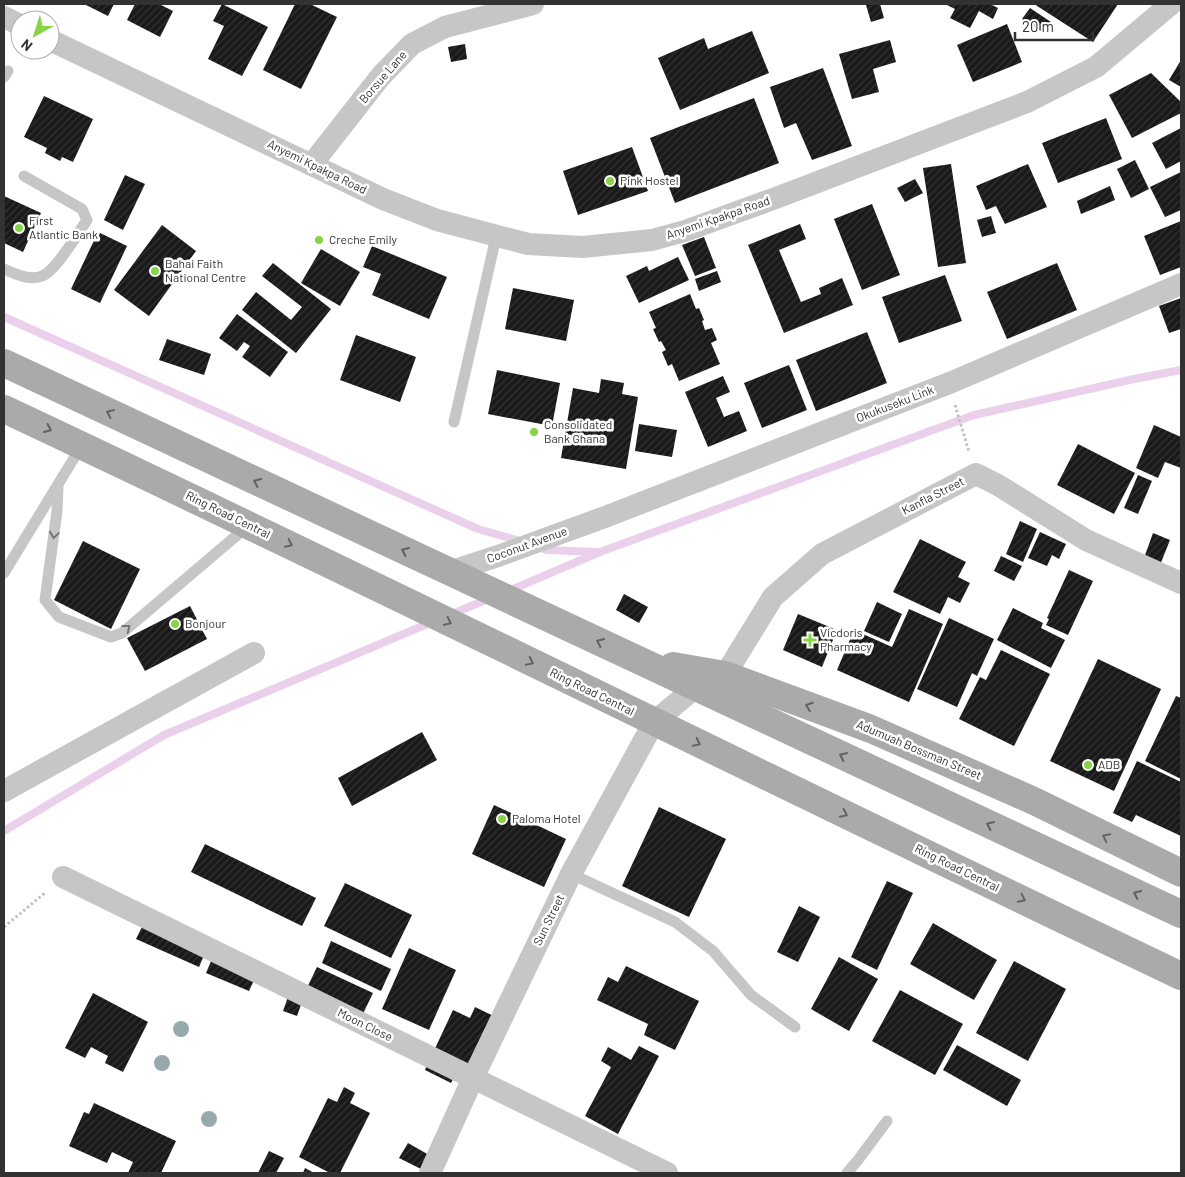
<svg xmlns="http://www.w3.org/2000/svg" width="1185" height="1177" font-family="Barlow,sans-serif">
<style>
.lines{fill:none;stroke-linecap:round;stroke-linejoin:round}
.stream{stroke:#ead0ea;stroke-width:8}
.building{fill:url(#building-hatch)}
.path{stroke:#c2c2c2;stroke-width:3;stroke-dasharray:2.5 2.5;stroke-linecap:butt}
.lane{stroke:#c6c6c6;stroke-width:11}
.street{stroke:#c6c6c6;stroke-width:22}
.primary{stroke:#aaa;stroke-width:28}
.tree{fill:#98a9ac}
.oneway{stroke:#626262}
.oneway2{stroke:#757575}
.poi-dot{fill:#87d449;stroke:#fff;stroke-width:2}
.labels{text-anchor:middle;stroke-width:5;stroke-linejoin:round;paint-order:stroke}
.street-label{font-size:12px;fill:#323232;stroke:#fff}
.poi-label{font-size:12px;fill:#323232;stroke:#fff;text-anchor:start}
</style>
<defs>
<pattern id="building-hatch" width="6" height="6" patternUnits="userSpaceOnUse" patternTransform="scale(1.25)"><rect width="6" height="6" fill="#191919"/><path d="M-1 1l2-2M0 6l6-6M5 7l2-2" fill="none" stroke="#323232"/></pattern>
</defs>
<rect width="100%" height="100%" fill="#fff"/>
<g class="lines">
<g class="stream">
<polyline points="4,317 478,529 520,541"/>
<polyline points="538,547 547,550 596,552"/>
<polyline points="508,591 600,552 974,415 1134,379 1181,370"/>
<polyline points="450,615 490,598"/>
<polyline points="4,831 164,735 432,622"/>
</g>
</g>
<g class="building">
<polygon points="84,4 114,4 108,16"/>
<polygon points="135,4 159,4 173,11 160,37 127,20"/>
<polygon points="222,4 268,27 242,76 208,59 224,26 213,21"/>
<polygon points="295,4 310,4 337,17 301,89 263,70"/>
<polygon points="871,4 880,4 884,18 871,22 866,5"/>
<polygon points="945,4 990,4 998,8 993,19 979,11 970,28 950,18 955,9"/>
<polygon points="1034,4 1118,4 1093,42"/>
<polygon points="1030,8 1051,22 1044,33 1022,19"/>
<polygon points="1007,24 1022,62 973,82 957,45"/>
<polygon points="752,31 769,73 680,110 658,58 704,38 708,49"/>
<polygon points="890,40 896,62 873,69 879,92 852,99 839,54"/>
<polygon points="465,44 467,59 451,62 448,47"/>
<polygon points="1181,60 1181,87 1169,80"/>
<polygon points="823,68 852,146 812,160 796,123 784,128 770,87"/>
<polygon points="1151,73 1181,102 1181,113 1132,138 1109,95"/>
<polygon points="44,96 93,119 73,162 62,157 60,161 45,153 47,148 24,137"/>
<polygon points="754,98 779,163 675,203 650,138"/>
<polygon points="1106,118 1122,159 1058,183 1042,143"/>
<polygon points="1181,128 1181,161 1166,169 1152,143"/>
<polygon points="632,147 648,191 578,215 563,171"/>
<polygon points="1135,160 1149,189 1131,198 1117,169"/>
<polygon points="951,164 966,263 938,267 923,168"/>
<polygon points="1028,164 1047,207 1005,224 996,206 986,210 976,186"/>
<polygon points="1181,172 1181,210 1165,217 1150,187"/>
<polygon points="125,175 145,184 123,230 104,220"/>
<polygon points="915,179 923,193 905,202 897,188"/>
<polygon points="1110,186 1115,200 1081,214 1077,201"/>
<polygon points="4,196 41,213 23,252 4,243"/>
<polygon points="872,204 900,275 862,290 834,219"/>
<polygon points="991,216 996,233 982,237 977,220"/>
<polygon points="1181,221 1181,267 1160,275 1144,236"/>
<polygon points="800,224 806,239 779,250 801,302 821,294 819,288 842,278 853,305 784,333 748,245"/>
<polygon points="162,225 196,251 149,316 114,290"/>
<polygon points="98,232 127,246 100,303 71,289"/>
<polygon points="704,237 716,268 695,276 682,245"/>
<polygon points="372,246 447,277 429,319 372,295 381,274 363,267"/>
<polygon points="321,249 360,272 340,306 301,283"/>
<polygon points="678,257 689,280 639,303 626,276 647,266 649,271"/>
<polygon points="273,263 331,309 296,353 242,310 256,292 291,320 302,307 262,276"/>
<polygon points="1057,263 1077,310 1007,339 987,292"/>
<polygon points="717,271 721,282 699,291 695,279"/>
<polygon points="945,275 962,321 899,343 882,297"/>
<polygon points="513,288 574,300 566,341 505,329"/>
<polygon points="690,294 696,309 699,308 704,320 702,321 705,330 712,328 717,340 711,343 720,364 679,381 672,364 668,366 662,352 666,350 661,341 659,342 653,329 656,328 649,312"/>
<polygon points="1181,298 1181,329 1169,333 1159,306"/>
<polygon points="237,314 288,352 270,377 242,357 250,346 244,342 237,351 219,338"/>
<polygon points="867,332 887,383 816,411 796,360"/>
<polygon points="356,335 416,357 400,402 340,380"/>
<polygon points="167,339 211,354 204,375 159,360"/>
<polygon points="789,365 807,410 762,428 744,383"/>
<polygon points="497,370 560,383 552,426 488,414"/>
<polygon points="723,376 730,392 716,398 724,417 739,411 747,431 708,447 685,392"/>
<polygon points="601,379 624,383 622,394 638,397 626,469 561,458 573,388 599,393"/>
<polygon points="639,424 677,430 672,457 635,451"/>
<polygon points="1154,425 1181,437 1181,468 1165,462 1158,478 1136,468"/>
<polygon points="1078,444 1135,473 1114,514 1057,485"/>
<polygon points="1138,475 1152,481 1138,514 1124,508"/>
<polygon points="1020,521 1037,529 1023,562 1006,554"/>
<polygon points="1040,532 1066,544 1059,559 1052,555 1047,566 1028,558"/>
<polygon points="1153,533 1170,540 1160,565 1144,558"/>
<polygon points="920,539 966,562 958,577 970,583 960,603 948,597 940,614 893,592"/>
<polygon points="83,541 140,569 111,629 54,600"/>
<polygon points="1001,556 1022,566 1014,581 994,571"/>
<polygon points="1069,570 1093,581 1068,635 1046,625 1049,619 1047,618"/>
<polygon points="624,594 648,607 639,623 616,610"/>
<polygon points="877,602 902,614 889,642 864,631"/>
<polygon points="190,606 207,639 145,671 127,638"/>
<polygon points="1013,608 1043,623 1041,628 1065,640 1051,668 997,640"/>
<polygon points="909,609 943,624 909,702 837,670 854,630 892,647"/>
<polygon points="798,614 837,630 822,667 783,650"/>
<polygon points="949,618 994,639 977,676 972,673 957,707 917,689"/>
<polygon points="1001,650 1050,674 1014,746 959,719 980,677 986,680"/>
<polygon points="1098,659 1161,689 1114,791 1050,761"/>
<polygon points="1176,696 1181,698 1181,779 1145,761"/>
<polygon points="422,732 437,760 352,806 338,778"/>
<polygon points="1137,761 1181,782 1181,836 1136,815 1132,822 1113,813"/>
<polygon points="494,805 566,839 544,887 472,854"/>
<polygon points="659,807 726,839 689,917 622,886"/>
<polygon points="205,844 316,898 302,926 191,872"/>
<polygon points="887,881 913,893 877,970 851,957"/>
<polygon points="345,883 412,915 391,958 324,926"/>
<polygon points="799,906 820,917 798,962 777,952"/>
<polygon points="933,923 997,960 974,1000 910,964"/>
<polygon points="143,925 205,953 199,967 136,939"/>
<polygon points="331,941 391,969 381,991 322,963"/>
<polygon points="409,948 456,970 429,1030 382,1009"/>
<polygon points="839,957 878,979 849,1031 811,1009"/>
<polygon points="212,959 255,978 249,991 206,973"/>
<polygon points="1014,961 1066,989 1028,1061 976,1033"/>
<polygon points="626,966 699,1001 675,1050 644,1035 648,1024 597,1000 608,977 618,982"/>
<polygon points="317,967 373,993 360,1020 304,994"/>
<polygon points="900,990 963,1024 935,1075 872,1041"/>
<polygon points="93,993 148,1022 123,1072 105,1063 108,1056 91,1047 85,1058 65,1048"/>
<polygon points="289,994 303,999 297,1016 283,1011"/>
<polygon points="475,1007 508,1023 479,1084 456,1073 451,1083 425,1070 453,1010 470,1018"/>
<polygon points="957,1045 1021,1080 1007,1106 943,1070"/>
<polygon points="639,1046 659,1056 618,1134 585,1116 611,1067 601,1061 608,1047 631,1060"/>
<polygon points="344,1087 355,1093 350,1103 370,1113 340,1173 330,1173 299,1157 328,1098 337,1102"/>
<polygon points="94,1103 176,1141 161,1173 128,1173 133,1162 112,1152 107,1163 69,1146 84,1112 89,1114"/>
<polygon points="408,1143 429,1155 421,1169 399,1158"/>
<polygon points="269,1151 284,1158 276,1173 258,1173"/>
<polygon points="305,1168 314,1173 303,1173"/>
</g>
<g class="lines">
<g class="path">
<polyline points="955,405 969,452"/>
<polyline points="4,927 46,892"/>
</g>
<g class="lane">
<polyline points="4,77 8,71"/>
<path d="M4,269C15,274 30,281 42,276C56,271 78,233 87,220L82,209L24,176"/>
<polyline points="454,422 496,237"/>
<polyline points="58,487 57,511 45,600 59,617 111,637 122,633 249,525"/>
<polyline points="4,573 82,445"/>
<polyline points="571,874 675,922 713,951 751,995 795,1027"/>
<polyline points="847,1173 858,1160 887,1121"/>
</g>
<g class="street">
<polyline points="4,17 20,25"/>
<polyline points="50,40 383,199 437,220 528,244 583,247 652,240 685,231 781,196 1027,102 1096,67 1171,4"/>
<polyline points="312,164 381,76 412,44 445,27 533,4"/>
<polyline points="449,572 498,556 605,517 952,382 1181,284"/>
<polyline points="725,675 773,597 822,554 976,474 998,485 1086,540 1181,583"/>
<polyline points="4,791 254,653"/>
<polyline points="63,877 667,1173"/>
<polyline points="430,1173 473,1078 571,874 654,722 696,687"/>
</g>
<g class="primary">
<polyline points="4,363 1181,914"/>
<path d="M4,409C398,594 788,789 1181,976"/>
<polyline points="673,666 725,675 871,729 1034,801 1181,873"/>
</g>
</g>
<g class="tree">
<circle cx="181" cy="1029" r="8"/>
<circle cx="162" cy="1063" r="8"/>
<circle cx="209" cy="1119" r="8"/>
</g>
<defs><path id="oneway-chevron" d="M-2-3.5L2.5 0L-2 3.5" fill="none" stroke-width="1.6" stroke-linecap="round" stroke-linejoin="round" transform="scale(1.25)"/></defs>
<g class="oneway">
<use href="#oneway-chevron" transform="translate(110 413) rotate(-155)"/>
<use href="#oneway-chevron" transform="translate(48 429) rotate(25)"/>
<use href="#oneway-chevron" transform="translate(257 482) rotate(-155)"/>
<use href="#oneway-chevron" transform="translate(289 544) rotate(26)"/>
<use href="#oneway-chevron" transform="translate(405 551) rotate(-155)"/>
<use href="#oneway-chevron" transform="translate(448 622) rotate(26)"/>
<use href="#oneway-chevron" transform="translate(600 642) rotate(-155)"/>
<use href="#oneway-chevron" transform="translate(530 662) rotate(26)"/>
<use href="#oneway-chevron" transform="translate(809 706) rotate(-160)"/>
<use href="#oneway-chevron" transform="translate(697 743) rotate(26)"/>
<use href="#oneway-chevron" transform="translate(843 756) rotate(-155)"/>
<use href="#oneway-chevron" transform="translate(844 814) rotate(26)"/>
<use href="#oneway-chevron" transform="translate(990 825) rotate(-155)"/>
<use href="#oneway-chevron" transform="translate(1106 837) rotate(-154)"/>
<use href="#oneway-chevron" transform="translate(1137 894) rotate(-155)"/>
<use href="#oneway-chevron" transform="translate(1022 899) rotate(26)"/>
</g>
<g class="oneway2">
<use href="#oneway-chevron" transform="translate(54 535) rotate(98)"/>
<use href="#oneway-chevron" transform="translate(127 628) rotate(-38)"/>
</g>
<g class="poi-dot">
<circle cx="610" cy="181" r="5"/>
<circle cx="19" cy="228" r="5"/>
<circle cx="319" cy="240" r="5"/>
<circle cx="155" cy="271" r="5"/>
<circle cx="534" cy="432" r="5"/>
<circle cx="175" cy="624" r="5"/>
<path d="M807.5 632.5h5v5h5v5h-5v5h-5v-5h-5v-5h5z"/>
<circle cx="1088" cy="765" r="5"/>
<circle cx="502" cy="819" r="5"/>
</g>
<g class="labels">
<g class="street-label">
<text transform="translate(383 77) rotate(-49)" y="4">Borsue Lane</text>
<text transform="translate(317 167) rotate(26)" y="4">Anyemi Kpakpa Road</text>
<text transform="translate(718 218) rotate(-19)" y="4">Anyemi Kpakpa Road</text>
<text transform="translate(895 404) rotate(-21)" y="4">Okukuseku Link</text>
<text transform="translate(933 496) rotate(-27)" y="4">Kanfla Street</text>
<text transform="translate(228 515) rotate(26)" y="4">Ring Road Central</text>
<text transform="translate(527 545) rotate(-20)" y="4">Coconut Avenue</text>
<text transform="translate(592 692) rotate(26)" y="4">Ring Road Central</text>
<text transform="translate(919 750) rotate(23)" y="4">Adumuah Bossman Street</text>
<text transform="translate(957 868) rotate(26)" y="4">Ring Road Central</text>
<text transform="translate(549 920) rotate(-64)" y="4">Sun Street</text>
<text transform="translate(365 1025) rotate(26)" y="4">Moon Close</text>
</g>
<g class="poi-label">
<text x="620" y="185">Pink Hostel</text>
<text x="29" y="225">First<tspan x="29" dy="14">Atlantic Bank</tspan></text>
<text x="329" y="244">Creche Emily</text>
<text x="165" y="268">Bahai Faith<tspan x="165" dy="14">National Centre</tspan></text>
<text x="544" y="429">Consolidated<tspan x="544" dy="14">Bank Ghana</tspan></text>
<text x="185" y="628">Bonjour</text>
<text x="820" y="637">Vicdoris<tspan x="820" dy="14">Pharmacy</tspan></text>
<text x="1098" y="769">ADB</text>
<text x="512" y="823">Paloma Hotel</text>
</g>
</g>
<rect width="1185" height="1177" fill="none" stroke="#323232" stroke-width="10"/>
<g transform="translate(35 35) rotate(219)"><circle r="24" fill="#ffffff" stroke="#adadad"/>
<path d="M0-4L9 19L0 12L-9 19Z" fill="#87d449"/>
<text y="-8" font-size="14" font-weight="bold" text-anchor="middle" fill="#323232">N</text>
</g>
<path d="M1015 32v8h78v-8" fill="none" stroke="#323232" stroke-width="2.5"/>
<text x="1022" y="32" font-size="15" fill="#323232" stroke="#ffffff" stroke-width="4" paint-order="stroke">20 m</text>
</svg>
